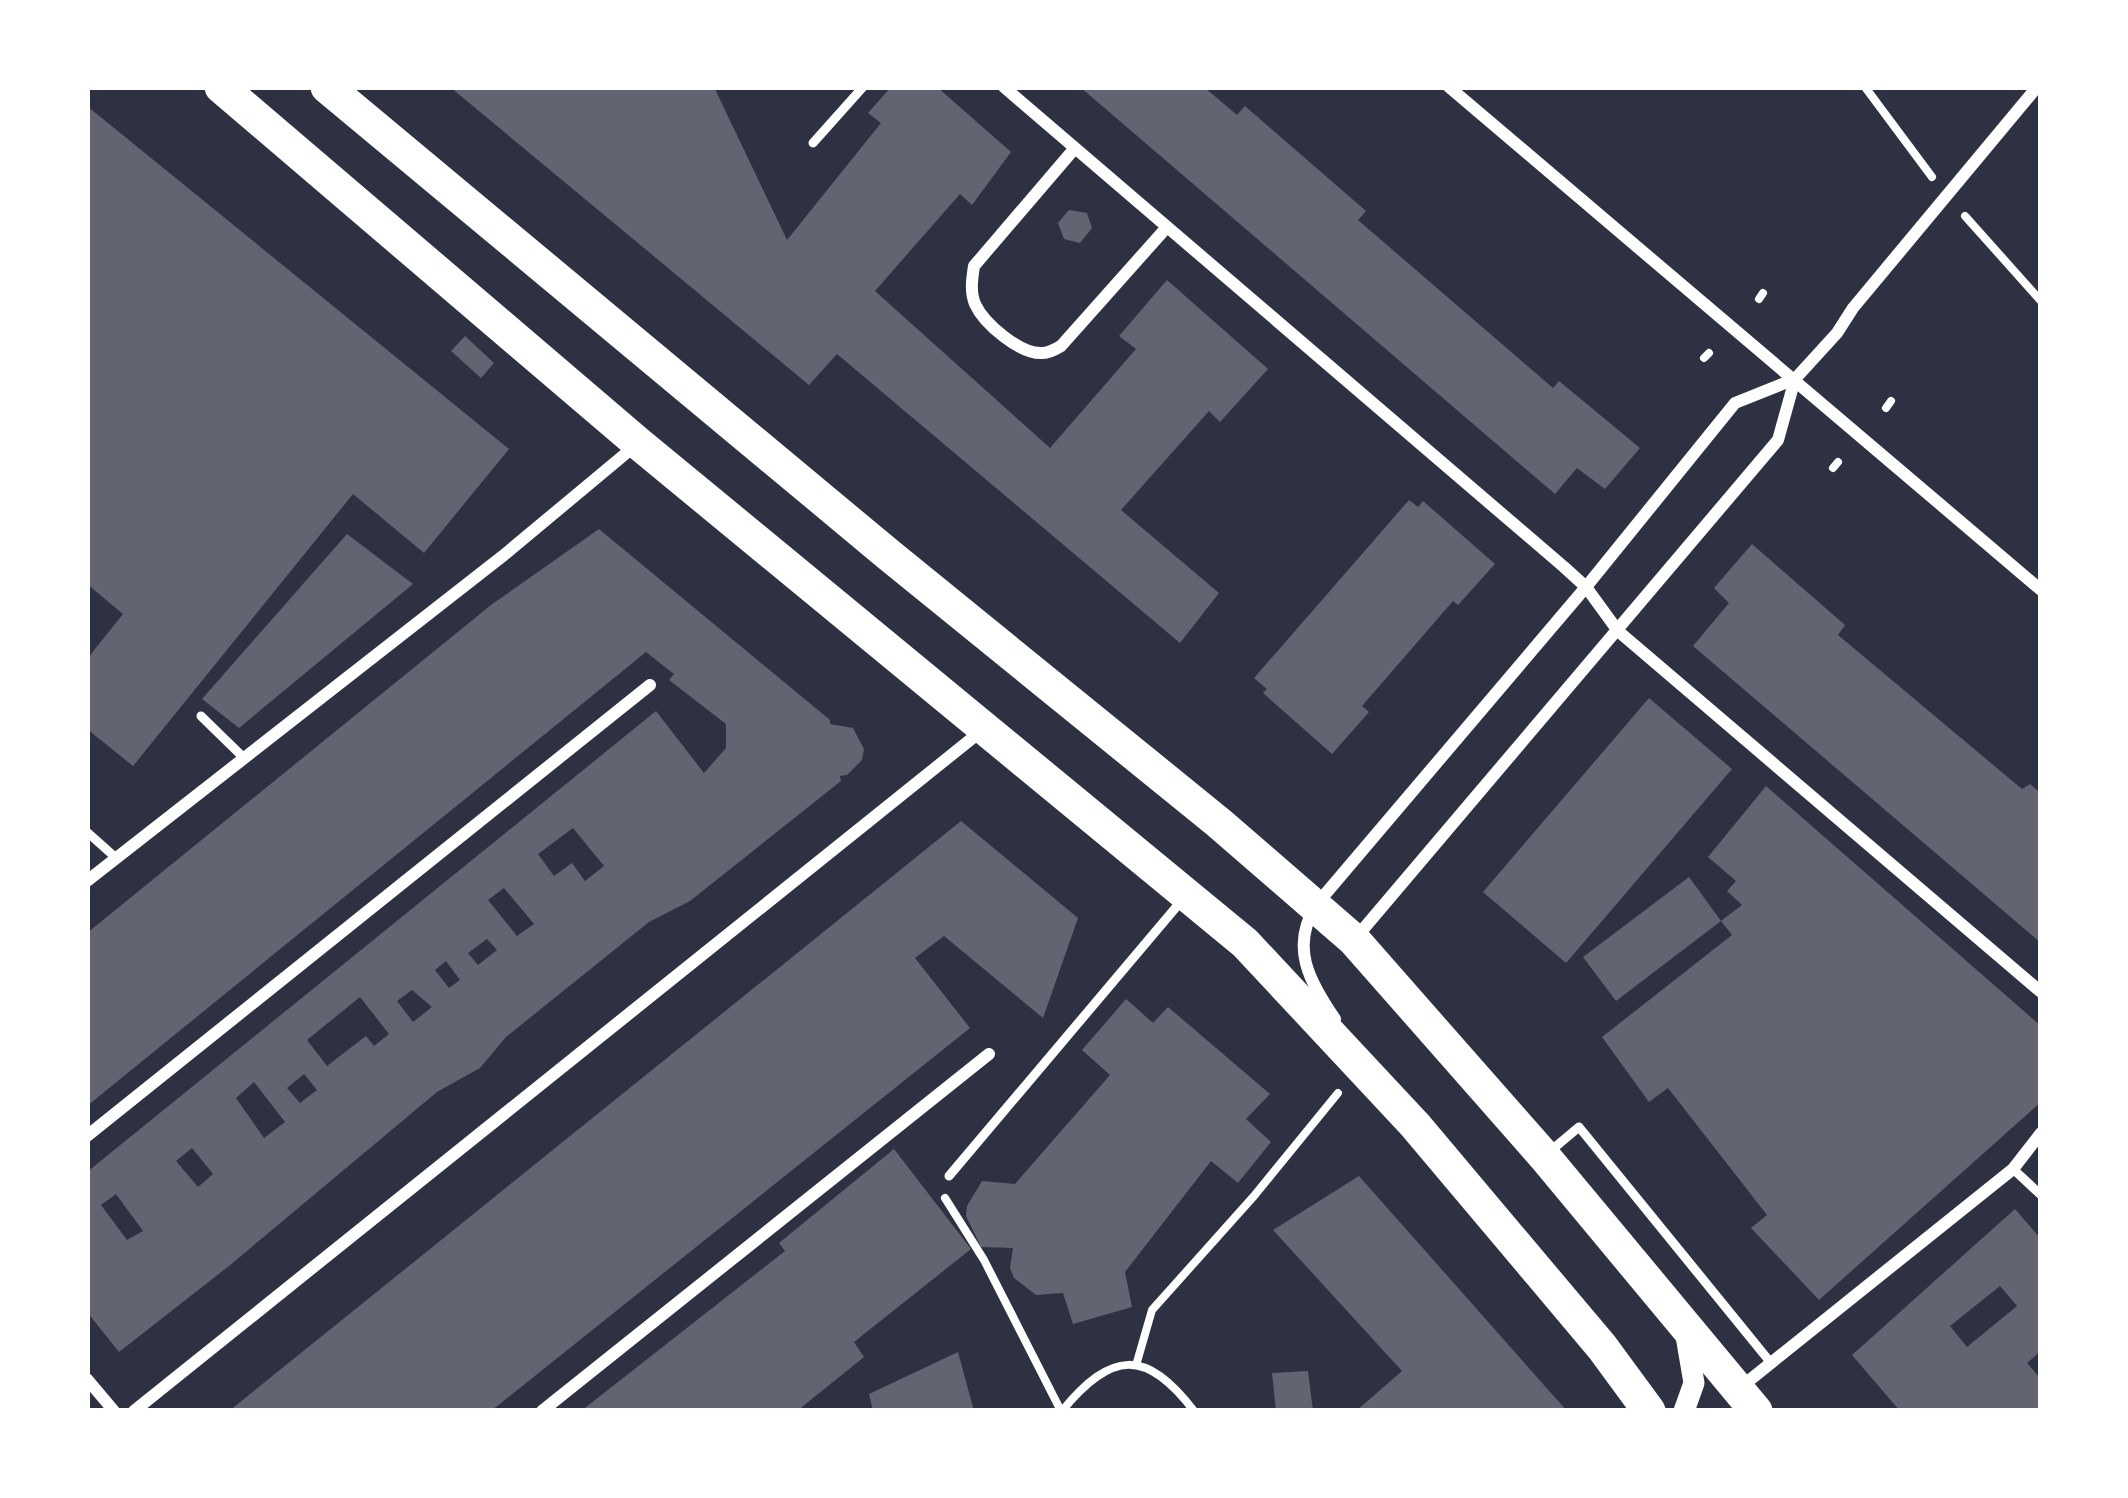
<svg xmlns="http://www.w3.org/2000/svg" width="2128" height="1498" font-family="'Roboto Serif',serif">
<style>
.building{fill:#626471;fill-rule:evenodd}
.lines{fill:none;stroke-linecap:round;stroke-linejoin:round}
.path{stroke:#fff;stroke-width:8}
.service{stroke:#fff;stroke-width:9}
.minor{stroke:#fff;stroke-width:12}
.tertiary{stroke:#fff;stroke-width:21}
.trunk{stroke:#fff;stroke-width:33}
</style>
<rect width="100%" height="100%" fill="#2d3142"/>
<g class="building">
<polygon points="450,87 714,87 787,240 881,123 868,113 891,87 937,87 1011,152 972,205 960,194 875,291 1050,448 1136,349 1119,336 1167,280 1268,369 1220,422 1209,411 1121,510 1219,593 1180,643 837,354 809,385"/>
<polygon points="1080,87 1204,87 1237,115 1245,106 1366,211 1358,220 1553,388 1559,381 1640,448 1605,489 1577,468 1555,494"/>
<polygon points="87,106 509,449 424,553 353,494 133,766 87,729 87,659 123,614 87,584"/>
<polygon points="1069,210 1087,213 1092,228 1080,243 1064,239 1058,223"/>
<polygon points="465,336 494,363 481,378 451,351"/>
<polygon points="1409,500 1418,507 1423,501 1495,564 1458,605 1453,601 1362,706 1369,712 1332,754 1263,693 1267,689 1254,678"/>
<path d="M599,529L830,720V724L853,728L864,749L862,760L847,775L840,776L841,781L690,901L649,922L506,1037L480,1068L437,1092L229,1266L119,1352L87,1312V1172L656,711L704,773L726,748V724L669,680L674,674L646,652L87,1106V933L491,605ZM573,828L604,866L585,881L572,863L554,876L538,854ZM504,888L534,924L517,936L488,900ZM487,939L497,950L478,965L468,953ZM446,961L460,980L449,988L435,970ZM412,990L432,1007L413,1022L397,1001ZM360,997L389,1034L374,1046L366,1036L327,1066L307,1040ZM304,1074L317,1090L300,1103L287,1088ZM254,1082L285,1122L264,1138L236,1098ZM192,1148L213,1174L198,1187L176,1161ZM116,1194L143,1231L127,1240L101,1205Z"/>
<polygon points="347,534 413,584 239,728 202,699"/>
<polygon points="1752,544 1845,625 1838,635 2022,789 2030,784 2041,793 2041,943 1693,646 1729,603 1714,588"/>
<polygon points="1649,698 1732,769 1566,963 1483,892"/>
<polygon points="1766,786 2041,1026 2041,1102 1819,1300 1751,1228 1767,1215 1668,1088 1649,1102 1602,1037 1732,935 1721,921 1742,905 1727,891 1736,881 1708,857"/>
<polygon points="961,821 1078,918 1043,1018 944,936 915,958 970,1028 491,1411 229,1411"/>
<polygon points="1689,877 1721,921 1616,1001 1583,957"/>
<polygon points="1126,999 1153,1023 1168,1007 1270,1094 1246,1119 1271,1142 1238,1183 1211,1161 1125,1272 1132,1307 1073,1324 1063,1293 1036,1295 1014,1278 1010,1268 1013,1248 981,1247 966,1216 967,1206 982,1181 1015,1184 1110,1075 1082,1050"/>
<polygon points="894,1149 971,1249 854,1342 864,1357 797,1411 581,1411 785,1251 779,1243"/>
<polygon points="1359,1176 1567,1411 1356,1411 1402,1371 1273,1230"/>
<path d="M2015,1209L2041,1239V1351L2027,1363L2041,1379V1411H1900L1852,1355ZM2000,1286L2017,1306L1967,1347L1950,1326Z"/>
<polygon points="958,1352 974,1411 873,1411 869,1394"/>
<polygon points="1308,1371 1313,1411 1276,1411 1272,1373"/>
</g>
<g class="lines">
<g class="path">
<polyline points="1865,87 1932,177"/>
<polyline points="1965,216 2041,301"/>
<polyline points="1759,299 1763,293"/>
<polyline points="1704,358 1709,353"/>
<polyline points="1886,408 1891,401"/>
<polyline points="1833,468 1838,462"/>
<polyline points="945,1198 984,1260 1061,1411"/>
<polyline points="1137,1362 1152,1310 1254,1196 1338,1093"/>
<path d="M1062,1411C1111,1351 1146,1348 1194,1411"/>
</g>
<g class="service">
<polyline points="813,143 863,87"/>
<polyline points="201,716 244,758"/>
<polyline points="87,832 115,857"/>
<polyline points="1548,1153 1579,1127 1771,1363"/>
<polyline points="2013,1169 2041,1195"/>
<polyline points="949,1176 1183,899"/>
</g>
<g class="minor">
<polyline points="1004,87 1564,567 1586,587 1618,631 2041,992"/>
<polyline points="1449,87 2041,590"/>
<path d="M1075,148L974,266C972,279 970,292 975,304C984,324 1021,355 1043,353C1048,353 1056,349 1061,346L1167,227"/>
<polyline points="87,881 504,555 636,445"/>
<polyline points="1354,940 1778,440 1795,379"/>
<path d="M1335,1019C1309,981 1290,947 1316,905L1586,587L1735,403L1795,379L1837,333L1853,308L2037,87"/>
<polyline points="87,1136 650,685"/>
<polyline points="87,1379 114,1411"/>
<polyline points="1741,1387 2013,1169 2041,1133"/>
<polyline points="134,1411 980,732"/>
<polyline points="542,1411 989,1054"/>
</g>
<polyline class="tertiary" points="1684,1411 1694,1383 1686,1336"/>
<g class="trunk">
<polyline points="221,87 638,443 1245,943 1415,1125 1602,1347 1649,1411"/>
<polyline points="327,87 889,555 1219,823 1354,940 1544,1156 1756,1411"/>
</g>
</g>
<rect width="2128" height="1498" fill="none" stroke="#ffffff" stroke-width="180"/>
</svg>
